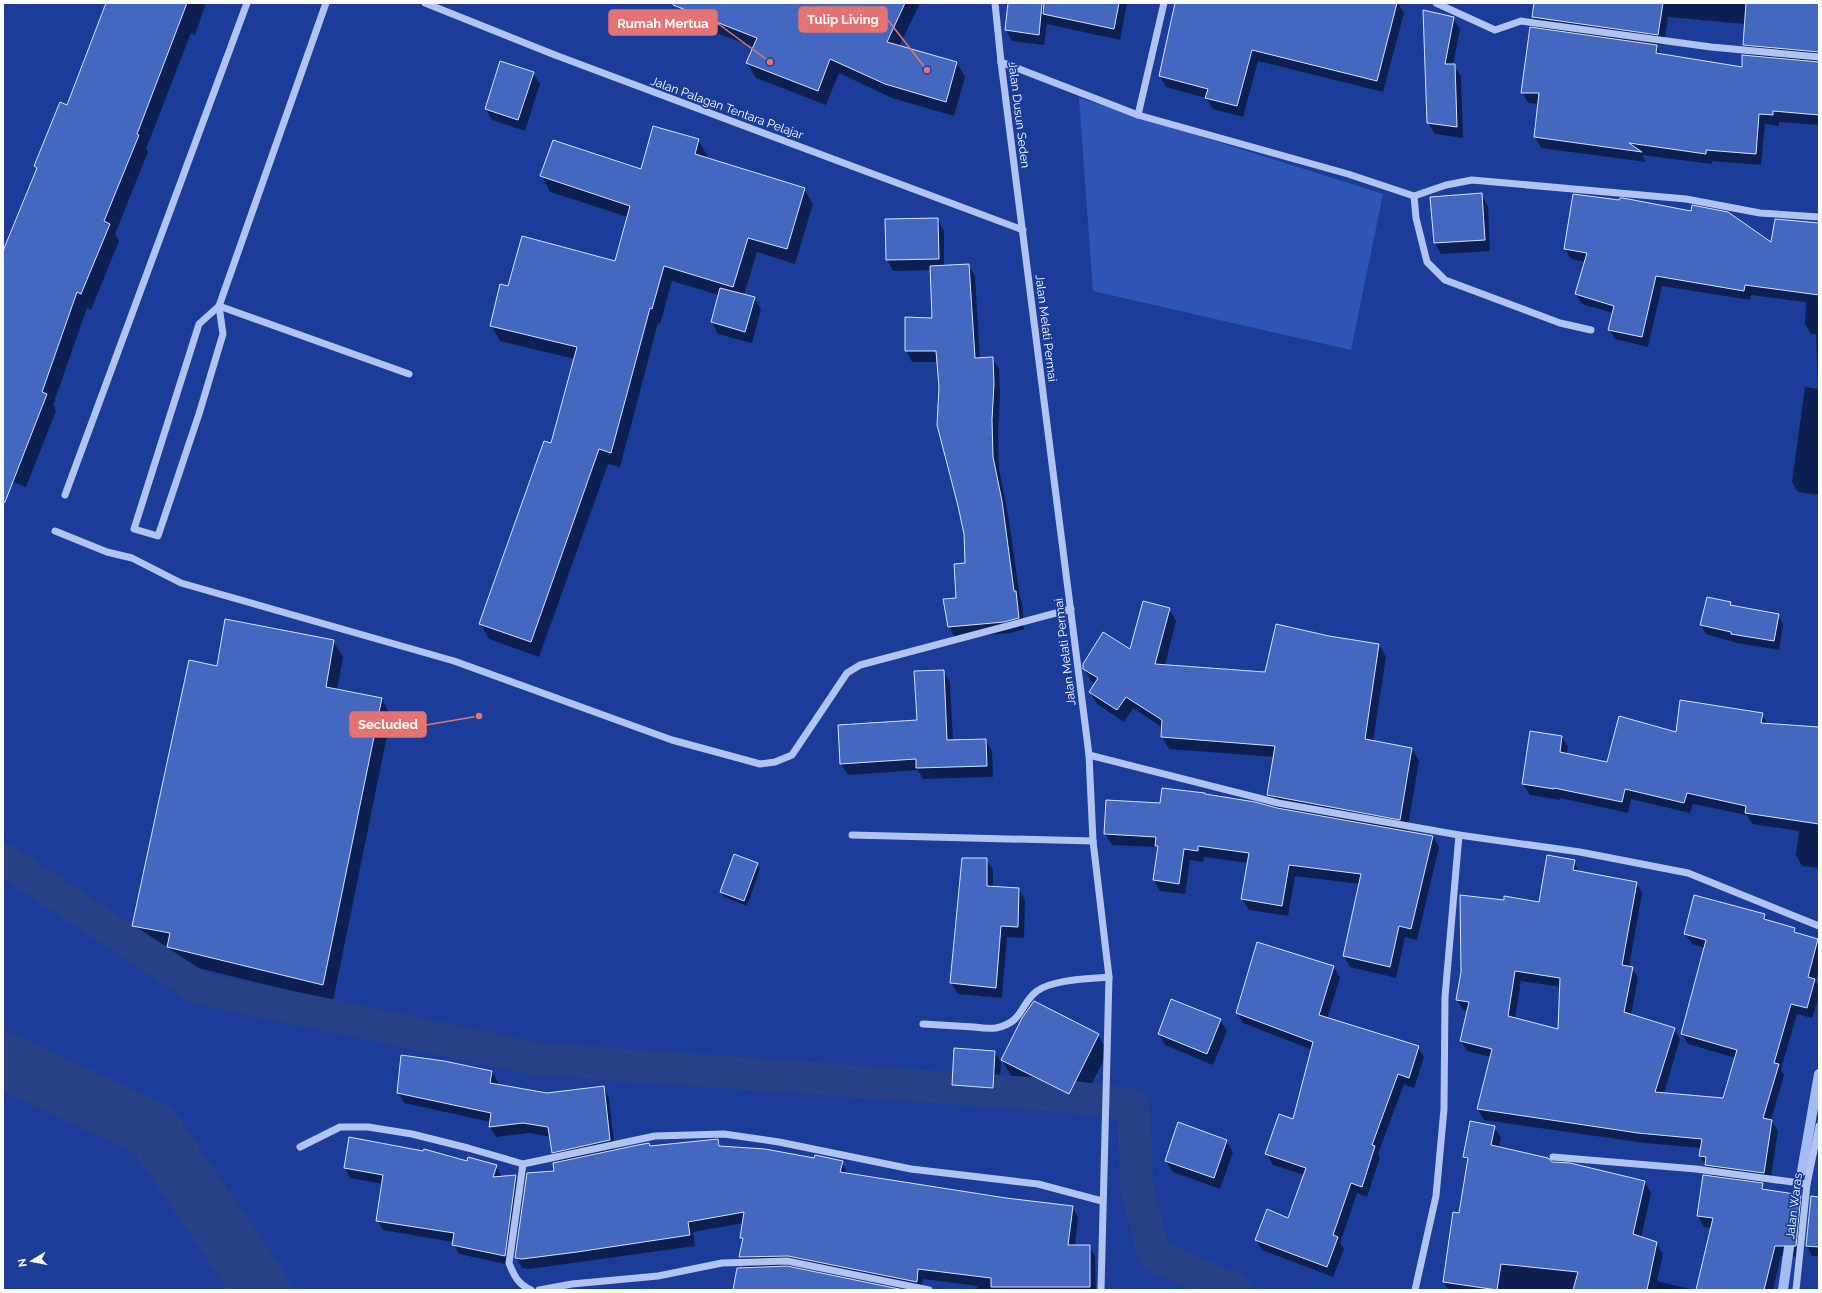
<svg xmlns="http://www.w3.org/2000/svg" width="1822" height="1293" font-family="Raleway,sans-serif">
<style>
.green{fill:#2f56b7}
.shadow{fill:#0007;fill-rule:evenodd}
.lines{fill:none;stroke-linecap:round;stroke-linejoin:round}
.stream{stroke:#a4bbf3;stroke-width:10}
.canal{stroke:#274086;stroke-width:33}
.river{stroke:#274086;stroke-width:57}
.building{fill:#4467c0;stroke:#d8e2fb;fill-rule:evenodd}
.minor{stroke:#b1c3f1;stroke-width:7}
.labels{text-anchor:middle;stroke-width:3.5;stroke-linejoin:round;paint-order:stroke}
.street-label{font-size:12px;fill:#fff;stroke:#1b3d99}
.leader{fill:none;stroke:#e47373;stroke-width:1.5}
.callout-dot{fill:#e47373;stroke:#1b3d99;stroke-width:1.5}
.callout{fill:#e47373;stroke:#e47373;stroke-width:1.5}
.callout-label{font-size:13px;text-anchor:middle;font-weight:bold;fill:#fff}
</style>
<rect width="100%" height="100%" fill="#1b3d99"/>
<polygon class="green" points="1079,98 1383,194 1351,350 1093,291"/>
<g class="shadow">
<polygon points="132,3 206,3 195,35 191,33 146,149 148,152 115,234 119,241 91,310 87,308 53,405 56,411 26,487 3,478 3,253 38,170 35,166 67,106"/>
<polygon points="687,3 917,3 919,5 899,47 957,63 965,77 954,116 892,98 839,73 826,105 756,78 747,63 754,47 693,24 685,9"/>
<polygon points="1009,3 1127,3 1120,40 1047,24 1044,45 1012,41 1006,30"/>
<polygon points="1177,3 1398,3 1404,13 1383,92 1258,61 1243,117 1213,109 1206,98 1166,87 1160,76"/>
<path d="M1535,3H1819V125L1779,122V126L1765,124L1761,165L1712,161V164L1642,155L1646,162L1541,148L1535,137L1539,104L1528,103L1522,92L1540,30L1533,17ZM1668,17L1745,24L1744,45L1751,57L1742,68L1661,55L1655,44L1664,45Z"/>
<polygon points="1453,18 1460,29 1453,65 1461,76 1463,138 1435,134 1428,122"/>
<polygon points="533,73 540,84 525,131 492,120 486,109"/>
<polygon points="698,140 707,155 706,159 804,189 813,204 795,264 757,252 744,295 754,298 761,309 752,343 718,334 712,322 719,295 672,281 660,324 658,323 620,467 608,464 539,657 489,639 480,623 551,444 575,359 500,341 491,325 509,287 616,262 628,217 550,192 542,176 642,170"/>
<polygon points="1481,194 1488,206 1490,251 1441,254 1435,243 1431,198"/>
<polygon points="1574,195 1772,244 1775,220 1819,223 1819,495 1798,492 1792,482 1805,387 1818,389 1816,334 1811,334 1805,324 1806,302 1751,295 1750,300 1662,286 1648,347 1615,339 1609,329 1613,313 1582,304 1576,294 1585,262 1571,259 1565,249"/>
<polygon points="938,219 944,231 944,266 968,265 975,276 980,359 992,358 999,369 1000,396 998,432 999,469 1008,514 1020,598 1022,603 1024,629 1011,633 955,638 949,626 966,564 965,534 940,387 938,362 912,362 906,350 933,319 931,270 893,271 887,259"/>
<polygon points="1708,598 1730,603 1732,607 1778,615 1783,624 1779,650 1737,643 1706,634 1701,625"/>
<polygon points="1169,609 1176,621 1165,665 1266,673 1329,637 1379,645 1386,657 1373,741 1412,749 1419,761 1407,832 1433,836 1439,847 1417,940 1405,937 1396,978 1350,967 1344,956 1360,884 1295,876 1288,916 1249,910 1242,899 1248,863 1204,857 1203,862 1190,860 1185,894 1160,891 1154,880 1159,850 1157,847 1112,845 1105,834 1161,804 1205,795 1276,808 1268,795 1274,757 1169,749 1162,737 1163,728 1133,708 1124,722 1097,704 1090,692 1095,684 1091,681 1084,669 1131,651"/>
<polygon points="333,641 343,657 337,690 382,699 391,716 333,1001 177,963 168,947 143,942 133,926 218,668"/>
<polygon points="943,671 950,682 953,741 986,740 992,751 993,777 923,779 918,770 848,775 841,764 839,726 918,721"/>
<polygon points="1762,714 1768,725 1819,728 1819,868 1802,866 1796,855 1799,831 1752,824 1747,815 1693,804 1690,813 1631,799 1628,813 1560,798 1560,800 1530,795 1523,784 1562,737 1568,747 1567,754 1607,764 1677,733"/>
<polygon points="986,859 993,870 993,888 1019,889 1025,900 1024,938 1007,937 1002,998 958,994 951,983"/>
<path d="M1574,861L1580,873L1636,882L1642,893L1629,967L1632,968L1638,978L1631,1015L1674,1029L1680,1039L1664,1093L1724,1099L1736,1058L1688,1044L1682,1034L1705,948L1692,944L1685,934L1765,915L1769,921L1794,929L1797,934L1818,939L1819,942V968L1816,981L1819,987V996L1812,1018L1797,1014L1781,1069L1784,1075L1771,1120L1778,1131L1770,1183L1761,1182L1766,1191L1800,1196L1807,1207L1801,1257L1781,1256L1773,1290H1697L1712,1228L1704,1227L1698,1216L1713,1177L1700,1156L1701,1148L1645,1143L1484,1120L1478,1109L1491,1057L1467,1051L1461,1041L1468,1011L1463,1010L1457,1000L1505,901L1540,903ZM1521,981L1561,987L1559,1030L1515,1019Z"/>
<polygon points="757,864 760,869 747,906 724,897 721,892"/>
<polygon points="1258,943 1334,967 1340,978 1327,1019 1418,1047 1424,1057 1414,1088 1404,1084 1378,1154 1380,1157 1367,1197 1357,1193 1340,1243 1344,1249 1333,1277 1262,1250 1256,1240 1289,1219 1304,1175 1273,1165 1267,1154 1294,1120 1313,1050 1243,1023 1237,1013"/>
<polygon points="1220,1020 1227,1031 1213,1065 1165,1045 1159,1034"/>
<path d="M1098,1035L1108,1052L1078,1110L1012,1077L1002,1060ZM1015,1066L1074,1096L1073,1097L1015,1068Z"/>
<polygon points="955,1049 995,1052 1001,1063 999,1099 960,1096 953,1085"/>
<polygon points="492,1072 498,1082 497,1085 547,1094 603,1087 609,1098 615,1151 718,1140 721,1147 842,1162 848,1175 1006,1199 1072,1206 1078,1217 1075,1246 1089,1246 1095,1256 1096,1290 977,1290 978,1286 923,1279 921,1290 910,1290 795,1266 788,1267 899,1290 735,1290 746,1268 740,1257 743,1241 742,1238 744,1223 693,1232 695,1246 529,1269 522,1268 516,1257 559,1163 553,1152 551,1137 530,1133 496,1137 490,1127 491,1122 404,1103 398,1092"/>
<polygon points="1494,1127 1501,1138 1499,1147 1552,1163 1645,1182 1651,1193 1641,1238 1656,1243 1663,1254 1657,1281 1694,1290 1448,1290 1444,1282 1460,1214 1468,1164 1464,1156"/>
<polygon points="1226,1141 1233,1152 1220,1189 1173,1172 1166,1161"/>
<polygon points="468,1162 496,1166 502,1177 516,1176 522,1185 510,1265 459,1254 453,1242 383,1230 377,1220 383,1184 350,1178 345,1168"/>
<polygon points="1818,1185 1819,1256 1812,1256 1807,1246 1812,1197 1818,1198"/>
</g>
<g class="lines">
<g class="stream">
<polyline points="1802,1171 1819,1074"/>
<polyline points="1783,1290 1791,1233"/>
</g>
<polyline class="canal" points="3,859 199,988 537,1059 1064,1096 1133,1105 1137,1189 1154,1255 1235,1290"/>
<polyline class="river" points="3,1060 154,1131 262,1290"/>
</g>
<g class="building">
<polygon points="106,3 187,3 137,134 139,135 104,221 110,224 81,294 77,292 42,392 47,394 5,502 3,502 3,251 37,168 34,166 60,102 67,105"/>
<polygon points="673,3 905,3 887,42 957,62 946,102 885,84 830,59 818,91 746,63 757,38 673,5"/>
<polygon points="1008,3 1042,3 1039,35 1005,30"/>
<polygon points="1044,3 1119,3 1114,29 1043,14"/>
<polygon points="1175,3 1397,3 1377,81 1252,50 1237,106 1205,98 1208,89 1159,76"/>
<polygon points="1534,3 1663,3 1658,35 1532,17"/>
<polygon points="1746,3 1819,3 1819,52 1743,45"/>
<polygon points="1423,10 1454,17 1445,64 1455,64 1457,127 1427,123"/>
<polygon points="1530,27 1657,45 1656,53 1742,67 1742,55 1819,62 1819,115 1773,111 1773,115 1759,114 1756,154 1706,150 1706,154 1629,143 1642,152 1534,137 1539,93 1521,93"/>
<polygon points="500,61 534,72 518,120 485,109"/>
<polygon points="653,126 699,139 695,154 805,188 787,249 748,238 733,287 664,266 652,309 650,308 611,453 599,449 531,642 479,624 544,441 551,443 577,347 490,326 500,284 508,286 522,236 615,261 630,206 540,176 553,140 641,169"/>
<polygon points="1482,193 1485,240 1434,243 1430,197"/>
<polygon points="1573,194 1619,200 1620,198 1623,198 1691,211 1692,205 1728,212 1771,242 1775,219 1819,223 1819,295 1745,285 1744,291 1656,276 1642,337 1608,330 1614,306 1575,294 1587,253 1564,249"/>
<polygon points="938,218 939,259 886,260 885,219"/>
<polygon points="969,264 975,358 993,357 994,384 992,420 993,457 1002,501 1014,591 1016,591 1019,618 1004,622 948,627 943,599 956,598 954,564 965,563 964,534 958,506 937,425 939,387 936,351 905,351 905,317 932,318 930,266"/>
<polygon points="720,288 755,297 745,332 711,322"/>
<polygon points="1707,597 1731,602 1730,605 1779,614 1774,641 1731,634 1731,632 1700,625"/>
<polygon points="1143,601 1170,608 1155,664 1265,672 1276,624 1329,636 1379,644 1365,739 1412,748 1400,820 1267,795 1275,746 1161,737 1162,720 1126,697 1117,710 1089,692 1098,678 1083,669 1083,664 1103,632 1130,649"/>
<polygon points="225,619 334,640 326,687 382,698 323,985 167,947 170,933 132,926 189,660 217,666"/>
<polygon points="944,670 947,740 986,739 987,766 916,768 916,759 840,764 838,725 917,720 914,671"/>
<polygon points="1680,700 1763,713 1761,723 1819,727 1819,824 1745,813 1746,806 1687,793 1684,803 1625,789 1622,802 1554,788 1554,789 1522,784 1530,731 1562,736 1560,752 1607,762 1619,716 1676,732"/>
<polygon points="1162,788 1205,793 1205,794 1255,802 1277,808 1433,836 1411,929 1399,926 1390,967 1343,956 1361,874 1289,865 1282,906 1241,899 1249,853 1198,846 1198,851 1184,849 1179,884 1153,880 1158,846 1155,846 1156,837 1104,834 1106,800 1160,803"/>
<polygon points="734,854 758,863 744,901 720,892"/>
<path d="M1547,855L1575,860L1573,870L1637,882L1622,965L1633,967L1624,1012L1675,1028L1655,1092L1723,1098L1737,1050L1681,1034L1706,940L1684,934L1694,895L1765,914L1764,919L1795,928L1794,932L1818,939L1808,977L1815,979L1807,1008L1791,1004L1774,1063L1779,1064L1763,1118L1772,1120L1764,1173L1705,1165L1706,1157L1699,1156L1702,1139L1638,1133L1477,1109L1492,1049L1460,1041L1469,1002L1456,1000L1461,972L1460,895L1504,900V896L1539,902ZM1515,971L1560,978L1558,1029L1508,1016Z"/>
<polygon points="962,858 987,858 987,886 1019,888 1018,927 1001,926 996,988 950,983"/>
<polygon points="1257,942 1334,966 1319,1015 1419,1046 1409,1078 1398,1074 1372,1145 1375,1146 1362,1187 1351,1183 1333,1235 1338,1237 1327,1267 1255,1240 1267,1209 1288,1218 1306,1168 1265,1154 1279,1114 1293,1119 1313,1042 1236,1013"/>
<polygon points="1171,999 1221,1019 1207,1054 1158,1034"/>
<polygon points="1034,1001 1099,1034 1069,1094 1001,1060 1022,1018"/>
<polygon points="954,1048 995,1051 993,1088 952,1085"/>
<polygon points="401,1055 444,1061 492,1071 490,1083 547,1093 604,1086 610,1140 552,1153 548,1127 523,1123 489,1127 491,1113 397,1093"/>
<polygon points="1470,1121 1495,1126 1491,1145 1548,1158 1552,1162 1570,1163 1645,1181 1633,1234 1657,1242 1647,1290 1573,1290 1578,1272 1501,1264 1497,1290 1443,1282 1453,1212 1459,1213 1468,1158 1463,1157"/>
<polygon points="1178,1122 1227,1140 1214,1178 1165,1161"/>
<polygon points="349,1137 423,1151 424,1149 467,1161 468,1157 497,1165 493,1177 516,1175 505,1256 452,1245 454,1233 376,1221 383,1175 344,1168"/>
<polygon points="718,1139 719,1146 765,1149 814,1158 815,1155 843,1161 840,1172 1006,1198 1073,1206 1068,1245 1090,1245 1090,1287 991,1287 991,1278 918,1269 917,1282 788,1256 739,1257 743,1238 740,1238 744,1212 688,1222 690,1235 577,1252 522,1259 515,1258 527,1173 554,1171 553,1163 638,1145 649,1143 650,1146"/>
<polygon points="1703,1175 1763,1183 1762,1189 1801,1195 1796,1246 1775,1246 1764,1290 1696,1290 1713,1218 1697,1216"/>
<polygon points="1811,1196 1819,1197 1819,1247 1806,1246"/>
<polygon points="787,1266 904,1290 733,1290 737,1268"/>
</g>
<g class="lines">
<g class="minor">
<polyline points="425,3 555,55 1023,230"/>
<polyline points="995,3 1001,62 1089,755 1093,841 1109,977 1101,1290"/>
<polyline points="1436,3 1495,30 1521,21 1711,47 1819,57"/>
<polyline points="1001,62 1138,115 1348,174 1414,196 1446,185 1472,180 1686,199 1760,213 1819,217"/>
<polyline points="1138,115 1164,3"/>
<polyline points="1414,196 1416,218 1427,262 1445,280 1560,323 1591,330"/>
<polyline points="219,306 199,324 134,529 158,536 199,414 223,334 219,306 326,3"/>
<polyline points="219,306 409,374"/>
<polyline points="65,495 247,3"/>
<polyline points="55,531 107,552 132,558 181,583 454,661 672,740 760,764 775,762 792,755 847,673 860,665 1071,609"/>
<polyline points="1089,755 1278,803 1459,835 1580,852 1688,873 1819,926"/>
<polyline points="852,835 1093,841"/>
<path d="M923,1024C940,1025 957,1026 974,1027C981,1028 989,1029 996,1028C1024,1022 1019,1005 1037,991C1054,979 1089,979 1109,977"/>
<polyline points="300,1147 340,1127 368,1127 412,1134 468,1148 523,1164"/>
<polyline points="1553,1157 1696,1169 1807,1184"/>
<path d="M531,1290C518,1284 514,1276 509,1263L523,1164L655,1136L724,1134L779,1142L911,1169L1038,1184L1102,1201"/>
<polyline points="539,1290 572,1284 658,1276 722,1263 787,1261 929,1290"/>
<polyline points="1415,1290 1436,1196 1444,1109 1445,997 1459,835"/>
<polyline points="1796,1290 1807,1184 1819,1126"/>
</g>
</g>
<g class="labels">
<g class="street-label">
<text transform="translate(727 108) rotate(20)" y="4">Jalan Palagan Tentara Pelajar</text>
<text transform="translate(1019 115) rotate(83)" y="4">Jalan Dusun Seden</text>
<text transform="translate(1046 328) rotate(83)" y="4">Jalan Melati Permai</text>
<text transform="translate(1065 652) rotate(-97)" y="4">Jalan Melati Permai</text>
<text transform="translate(1794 1206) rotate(-83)" y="4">Jalan Waras</text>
</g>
</g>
<path class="leader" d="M927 70L887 19M770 62L717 23M479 716L426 725"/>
<g class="callout-dot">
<circle cx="927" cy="70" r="4"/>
<circle cx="770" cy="62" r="4"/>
<circle cx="479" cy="716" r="4"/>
</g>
<g class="callout">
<rect x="799" y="7" width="88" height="25" rx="4"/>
<rect x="609" y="10" width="108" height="25" rx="4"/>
<rect x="350" y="712" width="76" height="25" rx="4"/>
</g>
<g class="callout-label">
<text x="843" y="24">Tulip Living</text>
<text x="663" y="28">Rumah Mertua</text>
<text x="388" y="729">Secluded</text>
</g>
<rect width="1822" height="1293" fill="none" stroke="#ffffff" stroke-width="8"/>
<g transform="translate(32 1261) rotate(260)" stroke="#1b3d99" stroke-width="3" paint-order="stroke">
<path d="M0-3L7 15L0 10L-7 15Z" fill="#ffffff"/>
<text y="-6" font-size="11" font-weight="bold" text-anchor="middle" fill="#ffffff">N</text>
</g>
</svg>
